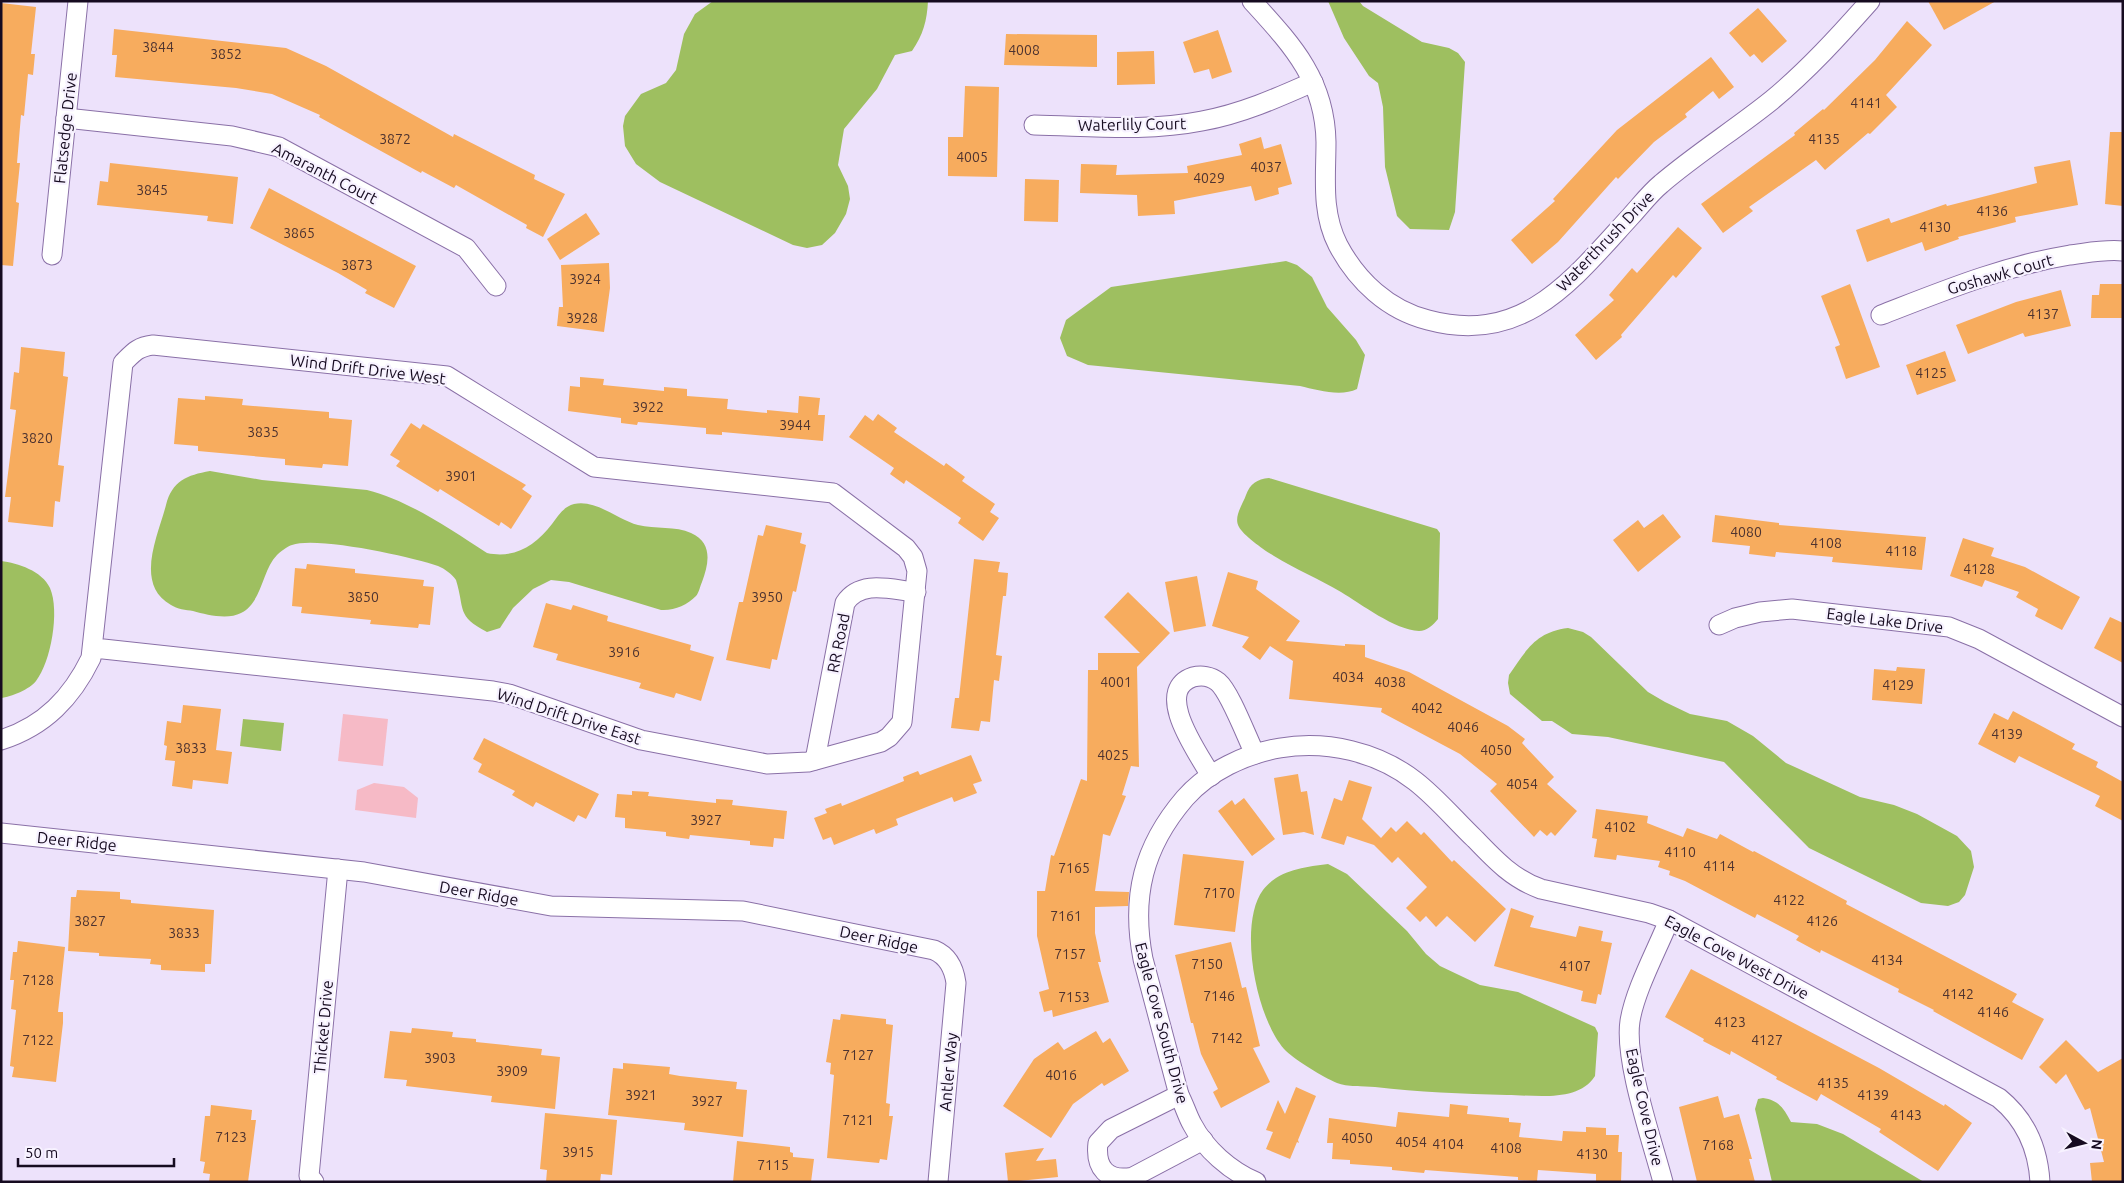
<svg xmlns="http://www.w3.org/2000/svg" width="2124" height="1183" font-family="Ubuntu,sans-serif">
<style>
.green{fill:#f6bac6}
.water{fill:#9ebf60}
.building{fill:#f7ac5e}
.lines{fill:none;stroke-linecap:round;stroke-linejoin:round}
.minor-casing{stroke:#8a70a7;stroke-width:21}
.minor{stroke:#fff;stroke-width:19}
.labels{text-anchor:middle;stroke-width:4.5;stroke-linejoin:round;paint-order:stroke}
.number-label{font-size:14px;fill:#4e3330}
.street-label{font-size:16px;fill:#160b20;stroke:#f7f2ff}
</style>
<rect width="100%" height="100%" fill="#ede2fb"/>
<g class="green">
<polygon points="343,714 388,719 383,766 338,761"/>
<polygon points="374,783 404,787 418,798 416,818 355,810 357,790"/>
</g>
<g class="water">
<path d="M713,1H928C927,21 923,35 912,51L895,55L877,89L844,129L838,165L848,186L850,199L846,214L835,233L822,245L807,248L793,245L660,182L636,164L625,146L623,126L625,116L641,94L666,83L676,70L684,34L695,14Z"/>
<polygon points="1328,1 1359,1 1363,6 1422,42 1449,48 1458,53 1465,62 1455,212 1449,230 1410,229 1397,216 1385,167 1383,107 1378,83 1369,76 1344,38"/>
<path d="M1286,261L1297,265L1312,277L1327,307L1356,340L1365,355L1357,389C1341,397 1317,390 1300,386L1088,365L1067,356L1060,338L1066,320L1111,287Z"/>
<path d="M210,471L262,480L367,490C410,501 450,529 487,553C514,559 535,546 552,524C558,516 563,507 574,504C596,499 618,520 638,525C655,529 676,526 691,533C713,543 709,563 702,582C700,586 699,593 696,596C687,605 674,611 661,610L569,582L551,580L533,589L513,608L500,628L487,632C456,616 465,609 456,580C452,574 445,569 438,566C412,557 317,536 292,545C288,546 280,552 277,555C262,570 262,603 241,613C228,620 207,615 193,611C186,610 177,609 171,605C134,584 158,536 166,505C172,481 187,475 210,471Z"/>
<path d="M1269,478L1437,529L1440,533L1438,619C1433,625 1427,631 1419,631C1395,630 1361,604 1341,592C1319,579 1295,569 1274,556C1265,551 1243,535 1239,527C1233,517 1243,504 1246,495C1250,484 1257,479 1269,478Z"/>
<path d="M1,561C18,563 42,571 50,588C60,611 51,662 36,681C30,689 11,697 1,698Z"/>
<path d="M1568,628L1583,632L1591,637L1648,692L1665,702L1690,714L1727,721L1753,736L1786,763L1797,768L1860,797L1894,805L1917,814L1957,836L1971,851L1974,867L1965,895L1959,902L1948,906L1921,903L1809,848L1724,762L1608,737L1572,734L1552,721H1542L1510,694L1508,683L1509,675C1527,649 1536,632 1568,628Z"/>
<polygon points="243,719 284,723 281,751 240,746"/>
<path d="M1328,864L1347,874L1407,931L1426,954L1440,966L1480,985L1518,992L1595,1027L1598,1033L1595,1076C1578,1103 1534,1095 1507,1095C1463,1094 1418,1092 1375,1087C1363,1086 1347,1087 1337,1083C1323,1077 1297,1061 1286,1051C1257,1022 1237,925 1263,890C1278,870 1305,867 1328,864Z"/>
<path d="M1763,1098C1779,1100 1784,1109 1791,1122L1817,1124L1843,1134L1924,1182H1772L1755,1109L1758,1099Z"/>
</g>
<g class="building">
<polygon points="1928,1 1996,1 1944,30"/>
<polygon points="1,3 36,7 31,54 35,54 33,75 28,74 24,116 21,115 17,163 20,163 16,202 19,203 13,266 1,265"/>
<polygon points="1758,8 1787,41 1762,63 1754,54 1750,57 1729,33"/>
<polygon points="1907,21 1932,45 1886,95 1897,107 1870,134 1868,133 1825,170 1816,160 1749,207 1753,211 1723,233 1701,204 1795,135 1794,133 1823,109 1824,110 1875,60"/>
<polygon points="114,29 286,48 326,66 453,137 454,134 513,164 535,175 534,179 565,194 543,237 526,228 527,225 456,185 454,188 422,171 421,173 319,117 320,115 272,94 236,88 115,77 117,55 112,55"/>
<polygon points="1218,30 1232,72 1212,79 1209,69 1194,73 1183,42"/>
<polygon points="1006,34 1097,35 1097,67 1004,65"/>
<polygon points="1154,51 1155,84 1117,85 1117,52"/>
<polygon points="1711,57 1734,87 1719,99 1713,91 1685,114 1687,117 1654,142 1618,179 1616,177 1558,242 1532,264 1511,240 1555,201 1553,199 1617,130"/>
<polygon points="965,86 999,87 997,177 948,176 948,137 963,137"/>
<polygon points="2110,132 2123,132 2123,206 2105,204"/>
<polygon points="1261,137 1264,149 1281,144 1292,184 1278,188 1279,194 1255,201 1251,186 1174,201 1175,214 1138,216 1137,195 1080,193 1081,164 1117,165 1116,175 1188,173 1187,166 1242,155 1239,144"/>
<polygon points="2070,160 2078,205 2015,217 2016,222 1958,237 1959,239 1925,251 1922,242 1867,262 1856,230 1889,218 1891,223 1946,204 1947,206 2037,183 2034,167"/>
<polygon points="110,163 238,177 233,224 207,221 208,216 97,205 100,181 108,182"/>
<polygon points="1025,179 1059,180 1058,222 1024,221"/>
<polygon points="269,188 416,266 394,308 365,293 367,290 338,273 250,228"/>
<polygon points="586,213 600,234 560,260 547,239"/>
<polygon points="1678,227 1702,248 1676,278 1673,275 1621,335 1622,337 1596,360 1575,335 1614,300 1609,295 1632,268 1637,273"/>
<polygon points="609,263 610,288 604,332 557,326 559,307 563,307 561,265"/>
<polygon points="1850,284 1880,367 1846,379 1835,347 1840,345 1821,296"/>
<polygon points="2100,284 2123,284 2123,318 2091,318 2092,295 2099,295"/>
<polygon points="2061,290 2071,326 2025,337 2023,333 1968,354 1956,325 2016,302"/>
<polygon points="21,347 65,352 63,376 68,377 58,465 64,466 60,502 55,501 53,527 8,522 11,497 5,497 16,410 10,409 14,372 19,373"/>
<polygon points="1945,351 1956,381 1917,395 1906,365"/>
<polygon points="580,377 604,379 603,385 664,391 664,387 687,389 687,396 728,399 727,409 767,413 767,410 798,413 799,396 820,398 818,415 825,415 823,441 722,432 722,435 706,434 706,428 638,422 637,425 621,423 621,418 568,411 570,386 580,387"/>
<polygon points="205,396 243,399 242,405 329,412 329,418 352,420 348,466 323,464 322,468 285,465 285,459 198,451 198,446 174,444 178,398 205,400"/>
<polygon points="878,414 897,428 894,432 944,466 946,463 965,477 962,481 995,504 990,512 999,518 983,541 958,523 961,518 906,480 904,484 890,474 894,468 849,437 865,415 873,421"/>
<polygon points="411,423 420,429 423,424 526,485 522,489 532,496 511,529 501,522 499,526 440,489 438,492 396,466 400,461 390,455"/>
<polygon points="1663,514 1681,537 1638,572 1613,540 1638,520 1644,528"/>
<polygon points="1715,515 1779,523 1779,525 1926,537 1922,570 1832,562 1833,557 1776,552 1775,557 1749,554 1750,546 1712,542"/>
<polygon points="766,525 802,533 800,543 806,545 796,592 793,591 777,660 772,659 770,669 726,660 739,602 743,602 758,535 763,536"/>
<polygon points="1963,538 1994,548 1991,556 2025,567 2080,597 2062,630 2035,616 2038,609 2016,597 2019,592 1985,580 1982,587 1950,576"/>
<polygon points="974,559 1000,562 998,572 1008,573 1006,596 1003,596 996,655 1002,656 999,681 994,680 990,722 981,721 979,731 951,728 955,698 959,698"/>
<polygon points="307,564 355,569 355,573 424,580 423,586 434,587 430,625 419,624 418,628 370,624 371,620 301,613 302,607 292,606 295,568 306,569"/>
<polygon points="1228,572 1258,581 1256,589 1300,621 1286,641 1345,646 1345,644 1365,645 1365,657 1409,672 1508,726 1525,739 1522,743 1554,777 1547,784 1577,811 1555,836 1551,832 1547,836 1540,830 1534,837 1490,791 1497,784 1460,754 1381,712 1382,708 1289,699 1293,661 1270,646 1260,660 1242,647 1249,637 1212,626"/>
<polygon points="1197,576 1206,626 1174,632 1165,582"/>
<polygon points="1128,592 1170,633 1137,667 1139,767 1131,766 1122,795 1126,796 1110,836 1103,834 1095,891 1129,892 1128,906 1095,907 1095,933 1101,962 1098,962 1109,1002 1053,1017 1052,1010 1044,1012 1039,992 1049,989 1037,936 1037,891 1045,891 1051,855 1054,856 1081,779 1087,781 1088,670 1098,670 1098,653 1140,653 1104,617"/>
<polygon points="546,603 571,610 573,605 608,616 607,621 691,645 690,650 714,657 701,701 676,693 674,698 639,688 641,683 556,660 558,654 533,647"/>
<polygon points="2110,617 2123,623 2123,663 2094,648"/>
<polygon points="1897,667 1925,669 1922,704 1872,700 1874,669 1896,671"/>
<polygon points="183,705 221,709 216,750 232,752 228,784 193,780 192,789 172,786 175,761 165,760 167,746 164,745 167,721 181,723"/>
<polygon points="2013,711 2075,744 2072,749 2098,762 2096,767 2123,782 2123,821 2095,806 2100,796 2019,756 2015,763 1978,744 1994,713 2008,720"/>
<polygon points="484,738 599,794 586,819 578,815 574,822 536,802 533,807 512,795 515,791 478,772 482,764 473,759"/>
<polygon points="971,755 982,781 973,784 977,793 954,802 952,797 896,819 898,825 876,834 874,829 834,845 831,837 823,840 814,818 827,813 825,809 841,803 842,806 904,781 903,777 918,771 920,775"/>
<polygon points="1298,774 1301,792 1307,791 1314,835 1304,832 1283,835 1274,778"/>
<polygon points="1349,780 1372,787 1362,819 1381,838 1391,827 1396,832 1407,821 1421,835 1424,832 1452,862 1454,860 1506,909 1475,942 1447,916 1436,927 1426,916 1420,922 1406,908 1427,887 1398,857 1392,863 1374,845 1347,836 1344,845 1321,838 1334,798 1342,801"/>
<polygon points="632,791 649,792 648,796 716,803 716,799 733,800 732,805 787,811 784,839 774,838 773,847 750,845 750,841 690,835 689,839 666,836 666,832 625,828 625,818 615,817 617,794 632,795"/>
<polygon points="1244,798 1275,839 1252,856 1218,811 1232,800 1235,805"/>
<polygon points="1596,809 1648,816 1647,823 1683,837 1687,828 1717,839 1720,834 1753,852 1754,851 1847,901 1846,904 2017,994 2012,1002 2044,1019 2022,1060 1933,1011 1934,1010 1898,992 1899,989 1821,950 1820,953 1796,940 1799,936 1757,914 1755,918 1685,881 1669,875 1670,871 1658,867 1660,861 1617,855 1616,860 1594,857 1597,839 1592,838"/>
<polygon points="1183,854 1244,861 1235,932 1174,925"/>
<polygon points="77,890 120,892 120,899 131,900 131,903 214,910 211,964 205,964 205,972 161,970 161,965 150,964 151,959 99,956 99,953 68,951 71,897 76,897"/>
<polygon points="1511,908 1534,916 1530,927 1576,937 1579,926 1603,931 1601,941 1612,943 1601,995 1598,994 1596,1004 1581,1001 1583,991 1494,966"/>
<polygon points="18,941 65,947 58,1012 63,1012 63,1023 56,1082 12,1077 14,1067 10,1066 16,1010 11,1009 14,980 10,980 13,952 17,952"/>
<polygon points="1231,942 1242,988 1246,987 1260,1046 1253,1048 1270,1082 1221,1108 1213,1092 1218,1089 1201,1054 1193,1023 1191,1023 1175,955"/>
<polygon points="1691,969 1879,1068 1944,1106 1945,1104 1972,1123 1938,1171 1879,1132 1881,1129 1821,1094 1817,1101 1776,1079 1777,1077 1731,1051 1730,1055 1703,1041 1704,1039 1665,1017"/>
<polygon points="841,1014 886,1019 886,1024 893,1025 886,1103 890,1104 889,1116 893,1116 887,1160 880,1159 879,1163 827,1158 834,1075 830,1074 831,1063 826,1062 833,1019 840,1020"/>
<polygon points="412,1028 453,1032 452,1037 476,1039 476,1042 542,1049 541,1055 560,1057 555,1109 491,1102 492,1096 406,1086 407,1080 384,1078 390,1031 411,1033"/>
<polygon points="1096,1031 1103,1043 1110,1038 1129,1071 1104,1086 1102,1083 1073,1104 1051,1138 1003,1106 1034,1059 1058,1042 1064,1050"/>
<polygon points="2066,1040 2098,1072 2123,1058 2123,1182 2092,1182 2090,1163 2104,1162 2090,1108 2085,1110 2066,1074 2056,1084 2039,1067"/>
<polygon points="623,1063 670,1067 669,1074 680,1076 737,1082 736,1089 747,1090 743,1137 684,1130 685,1123 608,1115 613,1068 623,1069"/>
<polygon points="1296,1087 1316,1096 1298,1140 1299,1143 1297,1142 1290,1159 1266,1149 1273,1132 1266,1130 1278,1100 1285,1114"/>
<polygon points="1718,1096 1724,1118 1739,1114 1752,1159 1749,1159 1755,1182 1697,1182 1679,1107"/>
<polygon points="1450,1104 1468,1106 1467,1114 1509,1118 1509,1122 1521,1123 1519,1137 1562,1141 1563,1131 1586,1132 1586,1127 1606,1128 1606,1135 1619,1135 1618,1152 1622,1152 1621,1182 1596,1182 1596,1174 1538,1170 1537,1181 1518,1180 1518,1177 1464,1173 1425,1170 1424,1173 1392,1170 1392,1167 1350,1164 1350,1160 1332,1159 1333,1143 1327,1143 1329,1118 1396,1127 1398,1112 1449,1117"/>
<polygon points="211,1105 252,1110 251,1120 256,1120 248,1182 209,1182 210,1174 203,1173 205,1162 200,1161 202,1144 205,1116 210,1116"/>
<polygon points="545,1113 617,1120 612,1175 601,1174 600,1182 546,1182 547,1170 540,1169"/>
<polygon points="737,1141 790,1147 790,1152 793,1153 793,1157 814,1159 811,1182 733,1182"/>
<polygon points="1044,1148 1036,1161 1056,1159 1058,1177 1008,1182 1005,1153"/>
</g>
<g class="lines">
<g class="minor-casing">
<g id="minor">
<path d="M1252,1C1291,44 1325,79 1326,142C1326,177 1321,212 1338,245C1357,281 1388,310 1428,320C1524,346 1573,279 1631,216C1641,205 1650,193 1661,184C1696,154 1736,129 1772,100C1808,70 1839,36 1870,1"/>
<polyline points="66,118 232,136 279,147 466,248 496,286"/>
<path d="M1034,125C1090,126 1147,132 1202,121C1241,114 1277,98 1313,82"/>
<polyline points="52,255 78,1"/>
<path d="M1881,315C1943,291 2003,266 2070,255C2087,253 2105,249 2123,251"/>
<polyline points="1719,625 1735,618 1760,612 1792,609 1949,627 1979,639 2123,717"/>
<path d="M1,740C45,726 72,697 91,658L123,363C133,353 137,347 153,345L447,376L594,467L833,493L906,548L913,557L917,571L902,722L889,737L881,742L808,762L767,764L641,740L509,694L493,691L94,648"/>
<path d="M815,760L845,603C861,579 892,590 916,592"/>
<path d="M1211,776C1199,754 1152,691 1193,677C1201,675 1211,676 1218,682C1230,692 1247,738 1255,754"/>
<path d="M1,833L364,872L551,906L743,911L934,950C948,956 954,968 956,983L938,1182"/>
<path d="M1179,1095L1111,1129L1098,1143C1095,1168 1107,1182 1133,1177L1203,1140"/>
<polyline points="314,1182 309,1176 338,869"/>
<path d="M1256,1182C1230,1171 1205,1149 1192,1124C1187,1115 1184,1104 1179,1095L1143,959C1131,897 1143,847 1185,798C1209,771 1245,754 1280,748C1327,740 1378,752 1415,781C1437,798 1455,820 1475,839C1495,860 1513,879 1541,889L1649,913L1669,920L1999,1098C2026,1120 2038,1148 2040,1182"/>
<path d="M1663,1182C1652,1140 1624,1060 1630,1021C1635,990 1657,950 1669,920"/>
</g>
</g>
<use href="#minor" class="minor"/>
</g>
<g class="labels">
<g class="number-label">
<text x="158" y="52">3844</text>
<text x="1024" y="55">4008</text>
<text x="226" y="59">3852</text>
<text x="1866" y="108">4141</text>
<text x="395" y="144">3872</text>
<text x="1824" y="144">4135</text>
<text x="972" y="162">4005</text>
<text x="1266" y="172">4037</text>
<text x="1209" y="183">4029</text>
<text x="152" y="195">3845</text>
<text x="1992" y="216">4136</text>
<text x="1935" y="232">4130</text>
<text x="299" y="238">3865</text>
<text x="357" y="270">3873</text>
<text x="585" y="284">3924</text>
<text x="2043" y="319">4137</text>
<text x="582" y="323">3928</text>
<text x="1931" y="378">4125</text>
<text x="648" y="412">3922</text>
<text x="795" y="430">3944</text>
<text x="263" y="437">3835</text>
<text x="37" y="443">3820</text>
<text x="461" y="481">3901</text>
<text x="1746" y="537">4080</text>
<text x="1826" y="548">4108</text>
<text x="1901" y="556">4118</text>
<text x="1979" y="574">4128</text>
<text x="363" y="602">3850</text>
<text x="767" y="602">3950</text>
<text x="624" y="657">3916</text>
<text x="1348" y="682">4034</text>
<text x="1116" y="687">4001</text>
<text x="1390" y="687">4038</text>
<text x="1898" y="690">4129</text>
<text x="1427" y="713">4042</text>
<text x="1463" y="732">4046</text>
<text x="2007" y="739">4139</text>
<text x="191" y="753">3833</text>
<text x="1496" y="755">4050</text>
<text x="1113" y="760">4025</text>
<text x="1522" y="789">4054</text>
<text x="706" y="825">3927</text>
<text x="1620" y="832">4102</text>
<text x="1680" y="857">4110</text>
<text x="1719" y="871">4114</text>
<text x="1074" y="873">7165</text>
<text x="1219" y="898">7170</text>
<text x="1789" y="905">4122</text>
<text x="1066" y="921">7161</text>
<text x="90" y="926">3827</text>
<text x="1822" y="926">4126</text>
<text x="184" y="938">3833</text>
<text x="1070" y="959">7157</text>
<text x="1887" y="965">4134</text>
<text x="1207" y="969">7150</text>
<text x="1575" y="971">4107</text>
<text x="38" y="985">7128</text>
<text x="1958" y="999">4142</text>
<text x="1219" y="1001">7146</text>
<text x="1074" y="1002">7153</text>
<text x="1993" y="1017">4146</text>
<text x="1730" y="1027">4123</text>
<text x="1227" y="1043">7142</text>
<text x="38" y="1045">7122</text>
<text x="1767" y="1045">4127</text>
<text x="858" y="1060">7127</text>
<text x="440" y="1063">3903</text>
<text x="512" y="1076">3909</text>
<text x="1061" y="1080">4016</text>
<text x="1833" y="1088">4135</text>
<text x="641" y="1100">3921</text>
<text x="1873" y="1100">4139</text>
<text x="707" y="1106">3927</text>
<text x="1906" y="1120">4143</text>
<text x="858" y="1125">7121</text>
<text x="231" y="1142">7123</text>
<text x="1357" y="1143">4050</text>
<text x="1411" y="1147">4054</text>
<text x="1448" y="1149">4104</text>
<text x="1718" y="1150">7168</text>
<text x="1506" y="1153">4108</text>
<text x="578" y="1157">3915</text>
<text x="1592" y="1159">4130</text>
<text x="773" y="1170">7115</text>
</g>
<g class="street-label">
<text transform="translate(1132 124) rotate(-1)" y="6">Waterlily Court</text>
<text transform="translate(65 128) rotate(-84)" y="6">Flatsedge Drive</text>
<text transform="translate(325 173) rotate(27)" y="6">Amaranth Court</text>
<text transform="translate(1605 241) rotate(-46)" y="6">Waterthrush Drive</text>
<text transform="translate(2000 274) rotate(-16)" y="6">Goshawk Court</text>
<text transform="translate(368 369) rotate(7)" y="6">Wind Drift Drive West</text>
<text transform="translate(1885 620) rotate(7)" y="6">Eagle Lake Drive</text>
<text transform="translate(838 643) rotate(-79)" y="6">RR Road</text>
<text transform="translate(569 716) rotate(18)" y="6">Wind Drift Drive East</text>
<text transform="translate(77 841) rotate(6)" y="6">Deer Ridge</text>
<text transform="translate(479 893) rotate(10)" y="6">Deer Ridge</text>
<text transform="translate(879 939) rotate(12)" y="6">Deer Ridge</text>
<text transform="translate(1737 957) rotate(28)" y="6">Eagle Cove West Drive</text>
<text transform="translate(1162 1023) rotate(75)" y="6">Eagle Cove South Drive</text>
<text transform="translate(323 1027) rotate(-85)" y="6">Thicket Drive</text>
<text transform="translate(948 1072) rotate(-85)" y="6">Antler Way</text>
<text transform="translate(1645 1107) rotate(77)" y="6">Eagle Cove Drive</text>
</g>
</g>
<rect width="2124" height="1183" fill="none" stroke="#160b20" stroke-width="5"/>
<g transform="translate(2084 1143) rotate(97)" stroke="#f7f2ff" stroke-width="4" paint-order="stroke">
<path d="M0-4L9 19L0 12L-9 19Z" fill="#160b20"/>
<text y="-8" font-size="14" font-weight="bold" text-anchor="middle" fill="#160b20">N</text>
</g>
<path d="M18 1158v8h156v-8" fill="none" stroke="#160b20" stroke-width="2.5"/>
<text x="25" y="1158" font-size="15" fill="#160b20" stroke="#f7f2ff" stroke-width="4" paint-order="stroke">50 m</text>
</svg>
